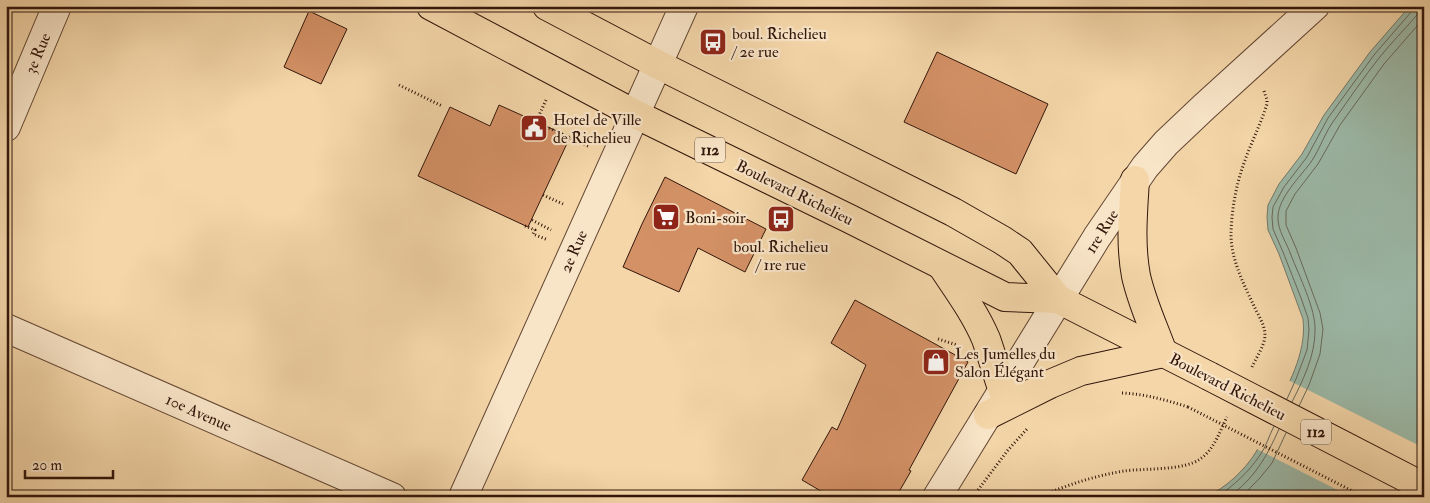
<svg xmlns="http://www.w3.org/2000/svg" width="1430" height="503" font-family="'IM FELL Double Pica',serif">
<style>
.water{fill:#9cb9a8;stroke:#727869}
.pier{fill:#f4d6a9}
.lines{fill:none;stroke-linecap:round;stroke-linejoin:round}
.shore{stroke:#67685a;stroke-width:1}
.building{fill:#d49166;stroke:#32160b}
.minor-casing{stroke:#624632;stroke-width:30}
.major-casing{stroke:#32160b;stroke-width:30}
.path{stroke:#32160b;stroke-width:3;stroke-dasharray:1 2.5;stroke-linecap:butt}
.minor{stroke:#f8e4c7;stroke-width:28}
.major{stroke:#f4d6a9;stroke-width:28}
.major-bridge-casing{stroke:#32160b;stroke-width:30;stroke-linecap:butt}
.path-bridge{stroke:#32160b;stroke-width:3;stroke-dasharray:1 2.5;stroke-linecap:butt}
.major-bridge{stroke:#f4d6a9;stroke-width:28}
.labels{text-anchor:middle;stroke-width:4.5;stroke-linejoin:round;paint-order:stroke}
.shield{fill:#f8e4c7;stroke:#6d5443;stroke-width:1}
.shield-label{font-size:15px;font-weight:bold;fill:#32160b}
.poi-label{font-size:16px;fill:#32160b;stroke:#f8e4c7;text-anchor:start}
.street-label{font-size:16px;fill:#32160b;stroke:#f8e4c7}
</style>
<rect width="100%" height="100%" fill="#f4d6a9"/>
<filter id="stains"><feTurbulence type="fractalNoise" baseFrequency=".004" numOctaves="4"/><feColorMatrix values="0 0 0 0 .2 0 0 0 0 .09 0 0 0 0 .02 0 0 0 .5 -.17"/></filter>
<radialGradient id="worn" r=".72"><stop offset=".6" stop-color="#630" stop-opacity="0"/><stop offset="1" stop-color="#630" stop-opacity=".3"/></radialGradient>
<path class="water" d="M1410,6H1424V497H1205C1225,489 1245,470 1256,452C1263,441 1267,428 1273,417C1287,386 1307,354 1303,319L1279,254L1268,230L1267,217L1268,205L1279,184L1302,154L1324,115L1370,52Z"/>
<polygon class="pier" points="1288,380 1424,448 1424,497 1351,497 1255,448"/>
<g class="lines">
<g class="shore">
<polyline points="1287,399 1296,379 1307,350 1309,330 1308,318 1301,298 1283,252 1273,229 1272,217 1273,207 1284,187 1307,157 1328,118 1374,55 1412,11 1413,6"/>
<path d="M1292,402C1303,380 1315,356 1315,331C1316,309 1299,276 1291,255C1287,243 1277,230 1278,216C1279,197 1300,177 1311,162C1320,149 1325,132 1335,119C1349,99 1364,77 1379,58C1391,43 1404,30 1417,15L1419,6"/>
<polyline points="1299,406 1309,385 1320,354 1323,329 1320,313 1296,248 1286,225 1286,211 1295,194 1318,164 1340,125 1384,64 1424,18"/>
<path d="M1217,497C1233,486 1249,472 1260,455C1266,447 1269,436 1274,426"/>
<path d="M1228,497C1254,480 1267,456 1279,429"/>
<polyline points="1241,497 1259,479 1272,463 1286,433"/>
</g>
</g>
<g class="building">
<polygon points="309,11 347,29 321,84 284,67"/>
<polygon points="937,52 1048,104 1016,174 904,122"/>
<polygon points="499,105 570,137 528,227 418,176 450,107 490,126"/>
<polygon points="665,177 766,229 745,272 698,248 679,292 623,267 642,224"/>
<polygon points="855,300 968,362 909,470 911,471 896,497 831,497 802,480 832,427 837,430 866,365 831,343"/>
</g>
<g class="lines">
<g class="minor-casing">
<g id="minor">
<polyline points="6,127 57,6"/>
<polyline points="6,328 392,497"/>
<polyline points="463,497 684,6"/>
<polyline points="937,497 1097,237 1145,167 1166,143 1204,107 1315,6"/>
</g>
</g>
<g class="major-casing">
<g id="major">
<polyline points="431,6 635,114 850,219 1005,297 1058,299"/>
<polyline points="547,6 657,64 953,212 1002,240 1020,252 1058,299 1209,376"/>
<path d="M1135,180C1133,212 1130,244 1136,276C1142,303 1154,328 1163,353"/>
<path d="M942,266C958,290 975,313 986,339C992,356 997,374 1003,391"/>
<polyline points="988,415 1050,384 1081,371 1163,353"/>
</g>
</g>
<g class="path">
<polyline points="399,85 442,106"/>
<polyline points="546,100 536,122 590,147"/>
<polyline points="543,195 563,204"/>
<polyline points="532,220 551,230"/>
<polyline points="525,226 535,230 533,234 548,240"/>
<polyline points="938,339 957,345"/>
<path d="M1252,367C1256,358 1265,345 1265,335C1265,325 1258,315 1254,306C1244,285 1232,261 1231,237C1231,215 1235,190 1242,169C1249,147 1260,126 1267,104V100L1264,91"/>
<path d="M1122,393C1145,394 1166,400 1188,407"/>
<polyline points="978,490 1008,450 1027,429"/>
<path d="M1039,497C1067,485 1094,476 1124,471C1146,468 1183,471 1200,459C1214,450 1220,431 1227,417"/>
</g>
<use href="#minor" class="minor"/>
<use href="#major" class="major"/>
<g class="major-bridge-casing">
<polyline id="major-bridge" points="1209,376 1424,487"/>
</g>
<polyline class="path-bridge" points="1188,407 1364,497"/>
<use href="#major-bridge" class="major-bridge"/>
</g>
<defs>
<g id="bus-square" transform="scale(1.4375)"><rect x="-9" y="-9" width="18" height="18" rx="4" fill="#8f2418" stroke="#f8e4c7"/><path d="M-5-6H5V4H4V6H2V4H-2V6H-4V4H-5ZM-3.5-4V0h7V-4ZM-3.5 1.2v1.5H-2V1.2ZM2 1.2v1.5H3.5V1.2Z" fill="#fff"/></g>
<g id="civic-square" transform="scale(1.4375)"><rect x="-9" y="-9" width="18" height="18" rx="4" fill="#8f2418" stroke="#f8e4c7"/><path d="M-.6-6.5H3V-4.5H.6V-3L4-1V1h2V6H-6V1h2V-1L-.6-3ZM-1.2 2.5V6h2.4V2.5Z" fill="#fff"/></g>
<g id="supermarket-square" transform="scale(1.4375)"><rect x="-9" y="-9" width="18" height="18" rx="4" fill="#8f2418" stroke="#f8e4c7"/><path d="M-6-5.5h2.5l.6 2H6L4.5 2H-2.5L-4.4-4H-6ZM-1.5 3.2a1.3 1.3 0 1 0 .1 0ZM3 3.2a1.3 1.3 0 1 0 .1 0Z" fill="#fff"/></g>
<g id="shop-square" transform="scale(1.4375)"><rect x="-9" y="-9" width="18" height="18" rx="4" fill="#8f2418" stroke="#f8e4c7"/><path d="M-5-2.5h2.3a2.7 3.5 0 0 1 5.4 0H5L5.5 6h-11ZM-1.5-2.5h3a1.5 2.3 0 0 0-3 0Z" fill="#fff"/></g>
</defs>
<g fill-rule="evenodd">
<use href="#bus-square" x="713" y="42"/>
<use href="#civic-square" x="534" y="128"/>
<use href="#supermarket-square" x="666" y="217"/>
<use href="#bus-square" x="781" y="219"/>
<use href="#shop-square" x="936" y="362"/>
</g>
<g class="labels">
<g class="shield">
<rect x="695" y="137.5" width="30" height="25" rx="4"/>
<rect x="1301" y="419.5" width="30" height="25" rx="4"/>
</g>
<g class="shield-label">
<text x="710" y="155">112</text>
<text x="1316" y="437">112</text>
</g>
<g class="poi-label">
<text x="732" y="39">boul. Richelieu<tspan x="732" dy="18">/ 2e rue</tspan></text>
<text x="553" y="125">Hotel de Ville<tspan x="553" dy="18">de Richelieu</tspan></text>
<text x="685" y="223">Boni-soir</text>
<text x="781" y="252" text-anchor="middle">boul. Richelieu<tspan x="781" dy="18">/ 1re rue</tspan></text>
<text x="955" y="359">Les Jumelles du<tspan x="955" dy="18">Salon Élégant</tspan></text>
</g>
<g class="street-label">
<text transform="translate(37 53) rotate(-67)" y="6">3e Rue</text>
<text transform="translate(795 192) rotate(26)" y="6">Boulevard Richelieu</text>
<text transform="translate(1101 231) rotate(-58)" y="6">1re Rue</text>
<text transform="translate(573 251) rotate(-66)" y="6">2e Rue</text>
<text transform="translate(1228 386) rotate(27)" y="6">Boulevard Richelieu</text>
<text transform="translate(199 412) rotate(24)" y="6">10e Avenue</text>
</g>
</g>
<rect width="1430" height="503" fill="none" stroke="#f4d6a9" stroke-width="25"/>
<rect x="8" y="8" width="1415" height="488" fill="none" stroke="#32160b" stroke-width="2.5"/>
<rect x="12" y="12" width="1405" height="478" fill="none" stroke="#32160b"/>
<path d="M25 470v8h88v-8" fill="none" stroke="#32160b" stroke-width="2.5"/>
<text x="32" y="470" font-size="15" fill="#32160b" stroke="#f8e4c7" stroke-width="4" paint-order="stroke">20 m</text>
<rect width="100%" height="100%" filter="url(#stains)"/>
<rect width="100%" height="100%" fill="url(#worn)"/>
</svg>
